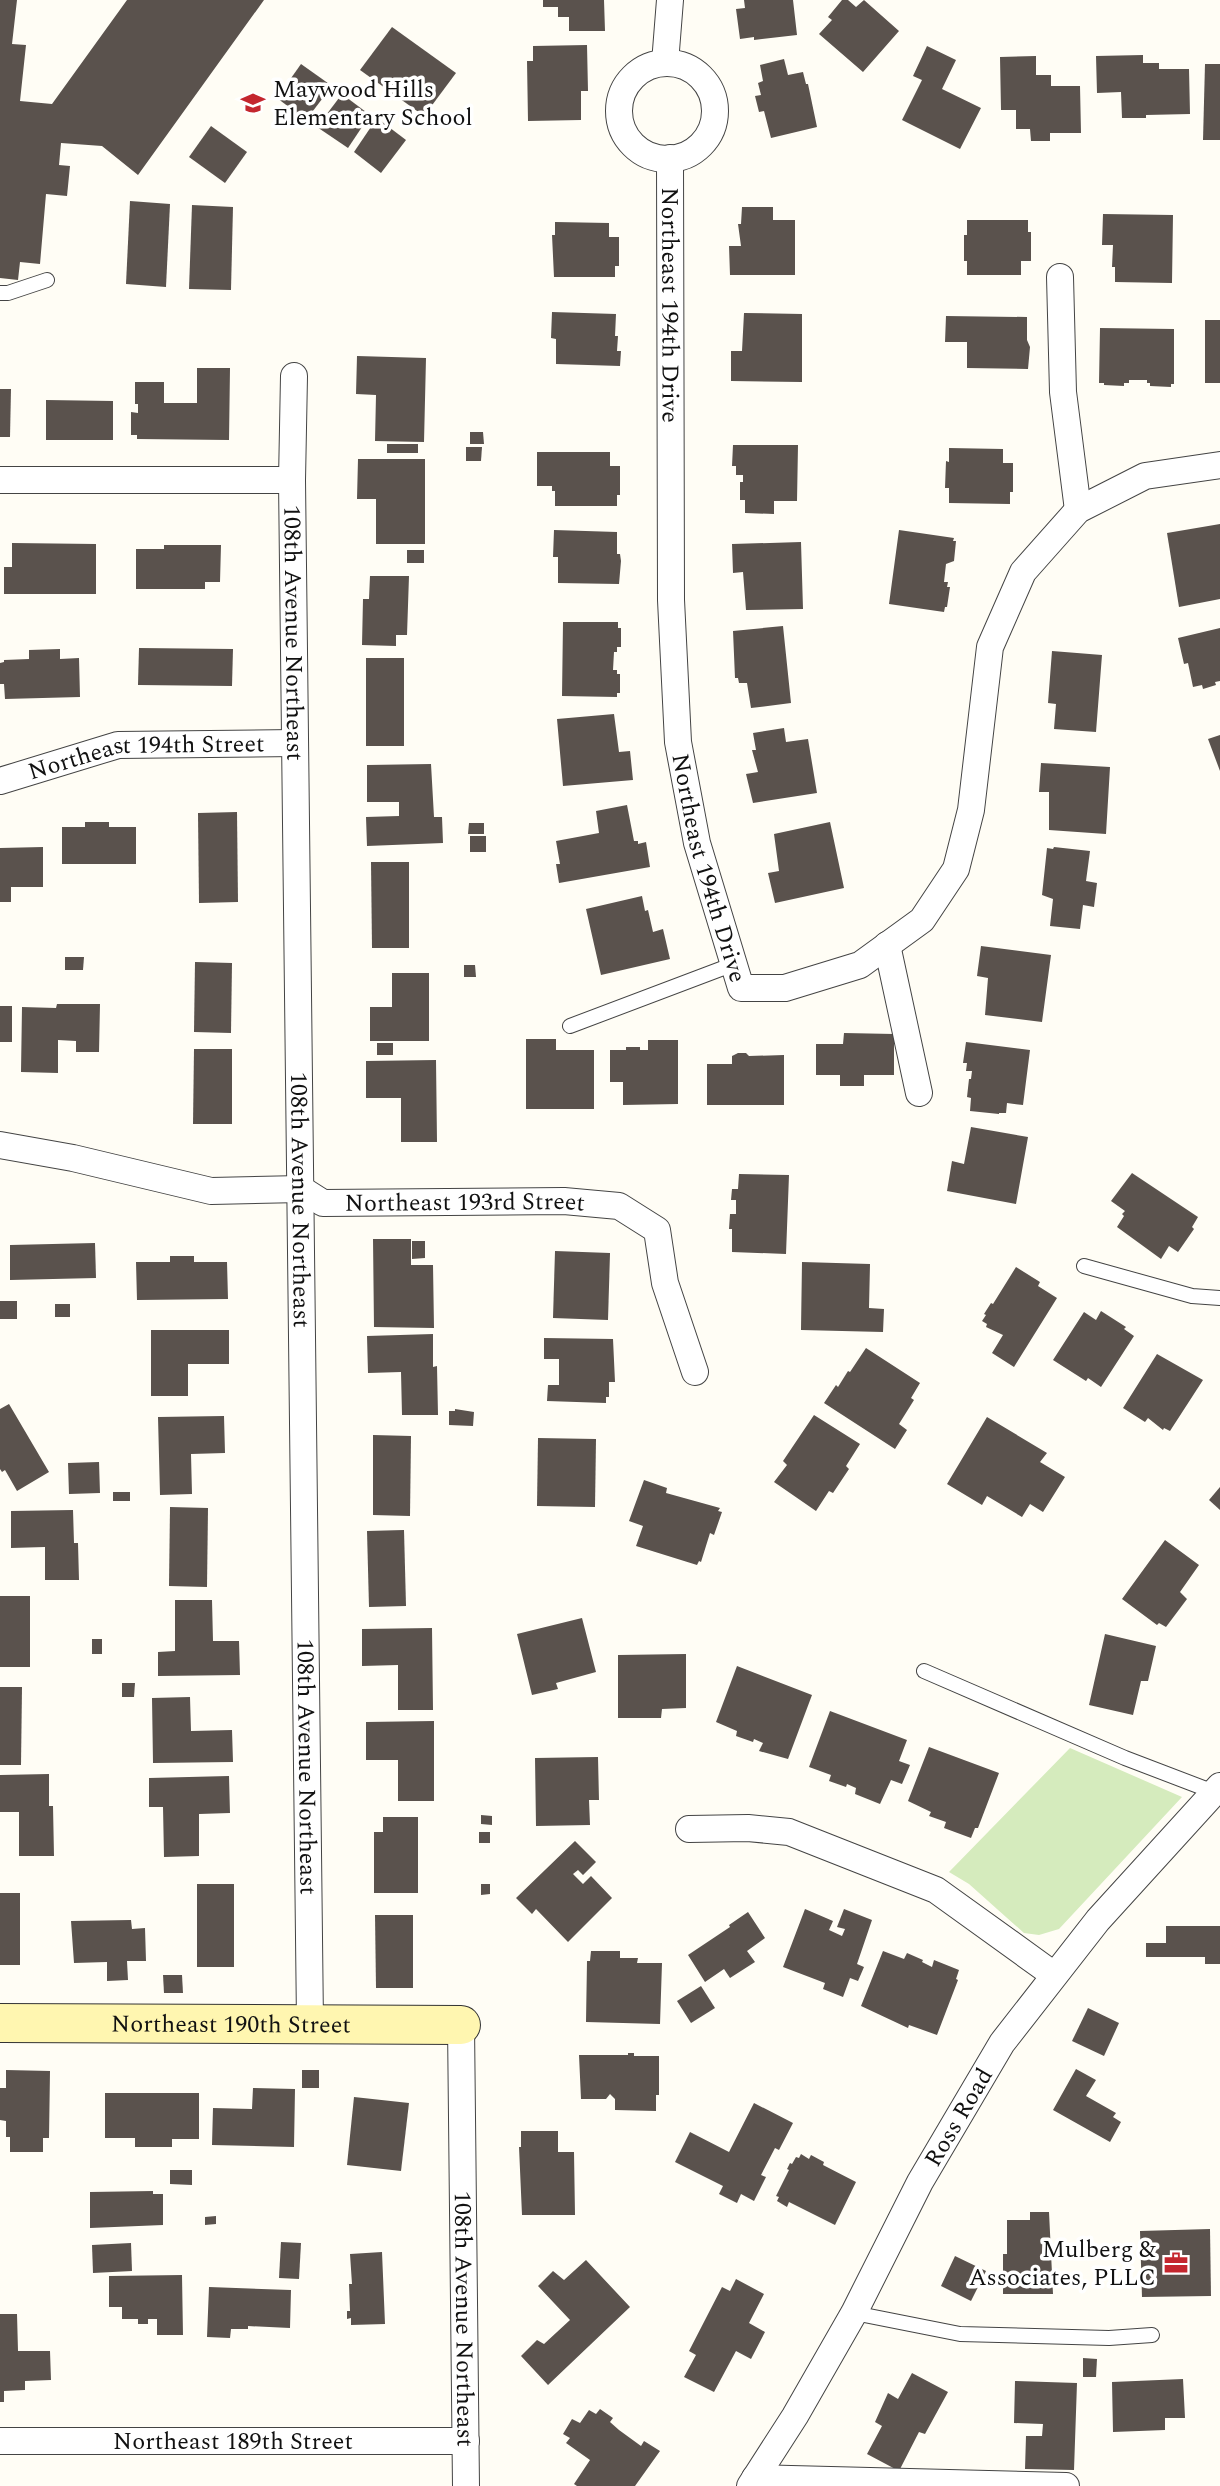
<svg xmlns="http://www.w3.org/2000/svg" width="1220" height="2486" font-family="Spectral,serif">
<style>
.green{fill:#d5ebbd}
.building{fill:#5a524d}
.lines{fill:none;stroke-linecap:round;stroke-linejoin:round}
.lane-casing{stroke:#444;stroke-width:16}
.street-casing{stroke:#444;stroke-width:28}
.secondary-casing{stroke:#333;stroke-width:40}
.lane{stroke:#fff;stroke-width:14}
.street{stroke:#fff;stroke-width:26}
.secondary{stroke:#fff6b0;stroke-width:38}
.labels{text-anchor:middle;stroke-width:7;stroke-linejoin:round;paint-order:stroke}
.poi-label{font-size:24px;fill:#111;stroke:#fff;text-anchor:start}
.street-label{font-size:24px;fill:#111;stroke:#fff}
</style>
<rect width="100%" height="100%" fill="#fffdf5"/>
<polygon class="green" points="1070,1748 1182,1797 1059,1929 1039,1935 1024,1933 969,1884 949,1872"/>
<g class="building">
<polygon points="0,0 17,0 12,44 26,45 20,101 52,104 127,0 264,0 138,175 102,146 61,143 59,165 70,166 67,196 46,194 40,264 20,262 18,280 0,278"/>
<polygon points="543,0 604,0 605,31 569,31 569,17 558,17 558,7 543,7"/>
<polygon points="744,0 793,0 797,35 754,40 754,37 740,39 736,9 745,8"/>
<polygon points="842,0 848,0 856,7 864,0 899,31 863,72 819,34 832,20 828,17"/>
<polygon points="392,27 456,73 424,116 360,70"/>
<polygon points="587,45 588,91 581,91 581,120 528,121 527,61 533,61 533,46"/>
<polygon points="927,46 956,60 942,89 981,108 960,149 902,120 922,80 913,76"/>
<polygon points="1143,55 1143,63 1159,63 1159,69 1189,69 1190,114 1146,115 1146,118 1122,118 1121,92 1097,93 1096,56"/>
<polygon points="1036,56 1036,75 1051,75 1051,86 1080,86 1081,133 1050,133 1050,141 1031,141 1030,129 1016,129 1016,110 1001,110 1000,57"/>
<polygon points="784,59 788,75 803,72 806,84 808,84 817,127 771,138 764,111 759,112 755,96 761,95 758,83 763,81 760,65"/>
<polygon points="301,64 332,86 306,120 277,98"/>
<polygon points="1205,64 1220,64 1220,140 1203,140"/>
<polygon points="342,94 370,115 348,148 317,127"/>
<polygon points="377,118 406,140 381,173 354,152"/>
<polygon points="211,126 247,152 225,183 189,157"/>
<polygon points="130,201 170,204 166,287 126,284"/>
<polygon points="192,205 233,207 231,290 189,289"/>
<polygon points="742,207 773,207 773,220 795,220 795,275 730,275 729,246 741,246 738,224 741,224"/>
<polygon points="1103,214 1173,215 1172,283 1115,282 1115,267 1112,267 1113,245 1102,245"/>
<polygon points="967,220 1028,220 1028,232 1031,232 1031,261 1021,261 1021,275 967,275 967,261 964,261 964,235 967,235"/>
<polygon points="555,222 609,223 609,237 619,237 619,266 615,266 615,277 554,277 552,235 555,235"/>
<polygon points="552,312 616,314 615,336 618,336 617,351 621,351 620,366 556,364 556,339 551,338"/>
<polygon points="744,313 802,314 802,382 731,381 731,351 742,351"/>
<polygon points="946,316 1027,317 1027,340 1030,347 1028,369 967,368 967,342 945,342"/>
<rect x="1205" y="320" width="15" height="63"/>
<polygon points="1100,328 1174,329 1174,384 1171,384 1171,387 1150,386 1150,383 1147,383 1147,380 1129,380 1129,383 1124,383 1124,386 1104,385 1104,383 1099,383"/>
<polygon points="357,356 426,358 424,442 375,441 376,395 356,394"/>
<polygon points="197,368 230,368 229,440 137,439 137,435 131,435 131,412 138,413 138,404 135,404 135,382 164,382 164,403 197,403"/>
<polygon points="0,389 11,389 10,437 0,437"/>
<polygon points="46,400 113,401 113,440 46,440"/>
<polygon points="470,432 483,432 484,444 470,444"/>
<rect x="387" y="444" width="31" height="9"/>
<polygon points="733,445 798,445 797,501 774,501 774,514 745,513 745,500 740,500 740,482 743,482 743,475 736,475 736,466 732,466"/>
<polygon points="466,447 482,447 481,461 466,461"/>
<polygon points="949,448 1003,449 1003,463 1013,463 1013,492 1010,492 1010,504 949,503 949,488 945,488 946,461 949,462"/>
<polygon points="537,452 610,452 610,466 620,466 620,495 617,495 617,506 555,506 555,491 552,491 552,486 537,486"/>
<polygon points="358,459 425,459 425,544 376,544 376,499 357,499"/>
<polygon points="1220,524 1220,599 1179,607 1167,533"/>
<polygon points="554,530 617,532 617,554 620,554 621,561 619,584 558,583 558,557 553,557"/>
<polygon points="899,530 954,538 953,541 956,541 954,561 946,564 944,582 948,582 947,587 950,587 947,607 945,607 944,612 889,604"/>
<polygon points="801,542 803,609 746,610 743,572 733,573 732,544"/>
<polygon points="12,543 96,544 96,594 4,594 4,567 12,567"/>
<polygon points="164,545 221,545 220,582 205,582 205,589 136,589 136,549 164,549"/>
<rect x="407" y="550" width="17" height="13"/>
<polygon points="370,576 409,576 407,635 396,635 396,646 362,645 363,599 369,599"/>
<polygon points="563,622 618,622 618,628 621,628 621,647 617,647 617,652 614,652 613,670 617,670 617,674 620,674 620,693 617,693 617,697 562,696"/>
<polygon points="783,626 791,703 751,708 747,683 739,683 738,678 735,678 733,631"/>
<polygon points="1220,628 1220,681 1215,682 1216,685 1203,689 1202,685 1193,687 1188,663 1184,664 1178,638"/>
<polygon points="139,648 233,649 232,686 138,685"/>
<polygon points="60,649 60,659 79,658 80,697 5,699 4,684 0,684 0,663 4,662 4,660 29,659 29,650"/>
<polygon points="1052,651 1102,655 1096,732 1054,729 1056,704 1048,703"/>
<rect x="366" y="658" width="38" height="88"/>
<polygon points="614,714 619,752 630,751 633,780 563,786 557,719"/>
<polygon points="784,728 786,742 808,739 817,793 753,803 746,774 758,772 752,750 756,750 753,733"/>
<polygon points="1220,735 1220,771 1208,739"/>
<polygon points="1041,763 1110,767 1106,834 1049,830 1049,792 1039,792"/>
<polygon points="431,764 434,817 442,817 443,843 367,846 366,817 399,816 399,802 367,802 367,765"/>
<polygon points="627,805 634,841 638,841 638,844 646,842 650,867 559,883 556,864 560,864 556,841 599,833 596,811"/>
<polygon points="237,812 238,902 199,903 198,813"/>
<polygon points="85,822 109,822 109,827 136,827 136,864 62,864 62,827 85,827"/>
<polygon points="830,822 844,888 775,903 768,873 779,871 774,834"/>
<polygon points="469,823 484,823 484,834 468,834"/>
<rect x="470" y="836" width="16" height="16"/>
<polygon points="43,847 43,887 11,887 11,902 0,902 0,848"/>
<polygon points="1054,847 1090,851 1086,881 1097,883 1094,907 1083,905 1080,929 1050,926 1053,899 1042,895 1047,848 1053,849"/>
<polygon points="371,862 409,862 409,948 372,948"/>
<polygon points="642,896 645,911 648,910 653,932 663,929 670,959 601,975 586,909"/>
<polygon points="981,946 1051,955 1042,1022 985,1015 988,978 977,976"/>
<polygon points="65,957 84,957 83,970 65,970"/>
<polygon points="195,962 232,963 231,1033 194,1032"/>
<polygon points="464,965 475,965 476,977 464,977"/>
<polygon points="392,973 429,973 429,1041 370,1041 370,1007 392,1007"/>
<polygon points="57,1004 100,1004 99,1052 76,1052 76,1041 58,1040 58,1073 21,1072 22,1007 56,1008"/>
<rect x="0" y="1006" width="12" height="36"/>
<polygon points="844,1033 894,1034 894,1075 864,1075 864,1086 840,1086 840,1075 816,1075 816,1044 843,1044"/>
<polygon points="526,1039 556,1039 556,1050 594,1050 594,1109 526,1109"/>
<polygon points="648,1040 678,1040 678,1104 623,1105 623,1082 610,1082 610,1050 626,1050 626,1047 640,1047 640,1050 648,1050"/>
<polygon points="966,1042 1030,1050 1023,1105 1007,1103 1006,1113 999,1113 999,1114 970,1111 971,1098 967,1097 969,1079 971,1079 972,1071 966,1071 967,1063 963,1063"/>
<rect x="377" y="1043" width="16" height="12"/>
<polygon points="194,1049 232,1049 232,1124 193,1124"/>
<polygon points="738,1053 746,1053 749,1056 784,1055 784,1105 707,1105 707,1064 732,1064 732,1056"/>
<polygon points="436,1060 437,1142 401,1142 401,1098 366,1098 366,1061"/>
<polygon points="971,1127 1028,1137 1016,1204 947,1191 952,1161 964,1164"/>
<polygon points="1132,1173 1198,1217 1192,1227 1194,1229 1178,1252 1169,1246 1161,1259 1117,1227 1124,1216 1122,1214 1125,1211 1111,1201"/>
<polygon points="739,1174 789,1175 786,1254 732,1252 732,1229 729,1229 730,1214 736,1214 736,1200 731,1200 732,1189 738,1189"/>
<polygon points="373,1239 411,1239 411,1265 433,1265 434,1328 374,1327"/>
<polygon points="412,1241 425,1241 425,1258 412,1259"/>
<polygon points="95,1243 96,1278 10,1280 10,1245"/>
<polygon points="555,1251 610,1253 608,1320 553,1318"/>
<polygon points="170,1256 194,1256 194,1262 227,1262 228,1299 137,1300 136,1262 170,1262"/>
<polygon points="802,1262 870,1264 869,1308 884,1309 883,1332 801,1330"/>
<polygon points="1016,1267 1040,1282 1038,1286 1057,1298 1014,1367 992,1353 1003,1335 986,1327 987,1324 982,1321 986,1315 984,1314 991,1303 993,1304"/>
<rect x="0" y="1301" width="17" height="18"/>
<rect x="55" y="1304" width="15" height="13"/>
<polygon points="1101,1311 1126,1327 1124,1329 1134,1336 1101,1387 1088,1378 1086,1381 1053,1360 1084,1312 1096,1320"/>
<polygon points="151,1330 229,1330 229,1364 188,1364 188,1396 151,1396"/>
<polygon points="433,1334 433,1367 437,1366 438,1415 402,1415 401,1372 368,1373 367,1336"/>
<polygon points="544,1338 613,1339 615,1382 609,1382 609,1397 606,1397 606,1403 547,1401 548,1385 559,1385 559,1359 544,1359"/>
<polygon points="866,1348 920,1383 911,1398 914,1400 899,1424 907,1430 895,1449 824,1403 836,1385 838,1387 848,1371 850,1372"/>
<polygon points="1157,1354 1203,1380 1170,1431 1164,1428 1163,1430 1148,1418 1145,1422 1123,1408"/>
<polygon points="9,1404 49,1472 17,1491 5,1470 2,1472 0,1469 0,1409"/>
<polygon points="455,1409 474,1412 473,1426 449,1425 449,1411 455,1411"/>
<polygon points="814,1415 860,1444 846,1466 849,1469 833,1493 829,1491 816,1511 774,1482 787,1465 783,1461"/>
<polygon points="224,1416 225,1453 191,1454 192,1494 160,1495 158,1417"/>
<polygon points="987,1417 1047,1453 1040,1462 1065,1477 1043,1512 1030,1504 1022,1517 987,1496 982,1505 947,1484"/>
<polygon points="373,1435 411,1436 410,1516 373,1515"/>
<polygon points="538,1438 596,1439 595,1507 537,1506"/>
<polygon points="99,1462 100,1493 69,1494 68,1463"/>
<polygon points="644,1480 667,1488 666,1493 720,1508 718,1511 722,1512 714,1535 710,1533 701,1562 699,1561 697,1565 636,1546 643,1526 629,1521"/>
<polygon points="1220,1487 1220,1510 1209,1500"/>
<rect x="113" y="1492" width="17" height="9"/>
<polygon points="170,1507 208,1508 207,1587 169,1586"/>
<polygon points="73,1510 74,1543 78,1543 79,1580 45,1580 45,1547 11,1548 11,1511"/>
<polygon points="404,1530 406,1606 369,1607 367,1531"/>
<polygon points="1165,1540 1199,1565 1180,1592 1187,1599 1166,1627 1159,1623 1157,1625 1122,1599"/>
<rect x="0" y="1596" width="30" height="71"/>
<polygon points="175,1600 212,1600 213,1641 239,1641 240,1675 158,1676 158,1652 175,1651"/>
<polygon points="582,1618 596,1672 556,1683 558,1689 532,1695 517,1634"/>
<polygon points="432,1628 433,1710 398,1710 398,1665 362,1666 362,1629"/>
<polygon points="1105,1634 1156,1646 1148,1681 1141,1681 1133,1715 1089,1705"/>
<rect x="92" y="1639" width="10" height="15"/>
<polygon points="686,1654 686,1708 662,1709 661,1718 618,1718 618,1655"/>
<polygon points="737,1666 812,1695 788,1759 759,1751 763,1743 754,1739 753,1742 736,1736 737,1731 716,1722"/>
<polygon points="122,1683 135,1683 134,1697 122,1697"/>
<polygon points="0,1687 22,1687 21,1765 0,1765"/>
<polygon points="190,1697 191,1731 232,1730 233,1762 153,1763 152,1698"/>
<polygon points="830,1711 907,1740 899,1761 910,1765 902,1784 891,1780 880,1804 855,1794 856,1788 847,1784 846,1787 829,1781 831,1775 809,1767"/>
<polygon points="434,1721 434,1801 398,1801 398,1760 366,1760 366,1722"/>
<polygon points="929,1747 999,1773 978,1828 975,1828 971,1838 944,1828 946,1822 929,1816 931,1812 908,1801"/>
<polygon points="598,1757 599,1800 589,1800 590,1825 536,1826 535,1758"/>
<polygon points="49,1774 49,1806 53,1806 54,1856 19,1856 19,1812 0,1812 0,1775"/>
<polygon points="229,1776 230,1813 199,1814 199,1856 164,1857 163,1807 149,1807 149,1778"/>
<polygon points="481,1815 492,1816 492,1825 481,1824"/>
<polygon points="383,1817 418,1817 418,1893 374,1893 374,1832 383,1832"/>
<rect x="479" y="1832" width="11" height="11"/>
<polygon points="575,1841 596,1862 583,1875 578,1870 573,1874 583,1884 591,1876 612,1898 568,1942 536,1909 532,1914 516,1898"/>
<rect x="197" y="1884" width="37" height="83"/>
<polygon points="481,1884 490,1884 490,1894 481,1895"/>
<rect x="0" y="1893" width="20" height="72"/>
<polygon points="805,1909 833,1921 829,1930 842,1936 845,1929 837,1927 844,1909 872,1920 857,1964 864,1967 858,1981 850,1978 843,1997 823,1989 825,1983 783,1967"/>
<polygon points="748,1912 765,1938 747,1951 755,1962 730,1978 724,1969 705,1982 688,1955 730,1927 729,1925"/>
<polygon points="375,1915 413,1915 413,1988 376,1988"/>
<polygon points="131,1920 132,1929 145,1928 146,1961 127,1961 128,1980 107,1981 107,1962 74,1963 71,1921"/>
<polygon points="1166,1926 1220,1926 1220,1964 1205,1964 1205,1957 1146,1957 1146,1943 1166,1943"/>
<polygon points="591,1951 620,1951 620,1958 638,1958 637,1963 662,1963 660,2024 586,2022 587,1961 590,1961"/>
<polygon points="883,1951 904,1959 907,1953 923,1960 922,1962 932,1967 934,1960 959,1970 956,1979 958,1980 937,2035 909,2025 908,2028 861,2006"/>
<polygon points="163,1975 182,1975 183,1993 164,1993"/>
<polygon points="701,1986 715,2008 691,2023 677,2001"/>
<polygon points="1088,2008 1119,2023 1104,2056 1072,2041"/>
<polygon points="628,2053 634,2053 634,2056 659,2056 659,2095 656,2095 656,2111 615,2110 615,2099 610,2094 606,2099 581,2099 579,2055 628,2055"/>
<polygon points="1076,2069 1096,2080 1086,2096 1116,2113 1113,2117 1121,2122 1110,2142 1053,2110"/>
<polygon points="6,2070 50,2071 49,2138 43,2138 43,2152 10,2152 10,2137 6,2137 6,2121 0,2120 0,2088 6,2088"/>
<rect x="302" y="2070" width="17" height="18"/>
<polygon points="253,2088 295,2089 294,2147 212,2145 213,2108 252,2109"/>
<polygon points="105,2093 199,2093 199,2139 172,2139 172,2147 135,2147 135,2138 105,2138"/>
<polygon points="354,2097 409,2103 401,2171 347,2165"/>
<polygon points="754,2103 793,2123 779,2150 775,2148 761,2175 766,2177 754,2201 741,2194 737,2203 719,2194 723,2186 675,2162 690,2132 729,2152"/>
<polygon points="521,2131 558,2131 558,2152 574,2152 575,2215 522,2215 519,2147 521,2147"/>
<polygon points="801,2154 809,2159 811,2155 824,2162 823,2165 856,2182 835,2225 789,2202 787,2207 777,2201 779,2197 776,2196 789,2170 787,2169 790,2163 792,2164 796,2157 799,2158"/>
<polygon points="170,2170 192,2170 192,2185 170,2184"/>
<polygon points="153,2191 153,2194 163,2194 163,2225 90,2228 90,2192"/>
<polygon points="1030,2212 1049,2212 1053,2294 1003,2294 1003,2254 1007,2254 1007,2220 1030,2220"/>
<polygon points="216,2216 216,2224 205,2225 205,2217"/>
<polygon points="1210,2229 1211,2296 1142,2297 1140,2231"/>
<polygon points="281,2242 301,2243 299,2279 279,2278"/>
<polygon points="131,2243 132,2271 93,2273 92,2245"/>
<polygon points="382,2252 385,2324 351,2325 351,2318 347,2319 347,2311 350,2311 349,2284 352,2284 350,2254"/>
<polygon points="955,2256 986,2271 971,2301 941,2286"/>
<polygon points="586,2260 630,2307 548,2385 521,2356 537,2340 544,2344 570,2320 538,2286 553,2271 564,2280"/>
<polygon points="182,2275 183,2335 157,2335 157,2319 148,2319 148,2324 138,2324 138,2319 122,2319 122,2307 109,2307 109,2276"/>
<polygon points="736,2279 764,2294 749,2323 765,2332 751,2359 736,2351 714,2392 684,2377 696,2355 689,2351 722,2287 730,2291"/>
<polygon points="209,2287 291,2290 290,2328 248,2326 248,2329 231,2329 230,2338 207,2337"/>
<polygon points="0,2314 17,2314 18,2351 50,2351 51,2380 25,2381 25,2390 4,2391 4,2402 0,2402"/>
<polygon points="1083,2358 1097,2359 1096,2377 1083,2377"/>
<polygon points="912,2373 948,2392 925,2434 919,2432 899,2471 867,2454 882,2426 875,2422 888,2393 898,2399"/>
<polygon points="1183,2379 1185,2418 1165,2418 1165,2430 1113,2432 1112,2382"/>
<polygon points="1015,2381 1077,2383 1074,2470 1025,2469 1026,2436 1042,2436 1043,2424 1014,2423"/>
<polygon points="600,2409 613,2418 610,2422 619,2430 641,2446 644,2441 660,2451 635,2486 577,2486 574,2484 590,2460 566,2443 570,2438 563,2434 572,2419 580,2423 589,2410 596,2414"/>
</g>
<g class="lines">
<g class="lane-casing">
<g id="lane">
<polyline points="0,293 8,293 47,280"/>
<polyline points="570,1026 734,964"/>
<polyline points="1084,1266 1192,1296 1220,1298"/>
<polyline points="924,1671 1125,1758 1214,1792"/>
<polyline points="854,2313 960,2334 1109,2338 1152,2335"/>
</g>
</g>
<g class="street-casing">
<g id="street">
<polyline points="665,63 670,0"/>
<circle cx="667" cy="111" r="48"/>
<path id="s1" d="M670,158L671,600L678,742L697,843L741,988H785L860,965L922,920L956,869L971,810L990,647L1023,572L1078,510L1145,476L1220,465"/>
<polyline points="1060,277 1063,392 1078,510"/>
<path id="s2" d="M294,376L292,480L310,2023"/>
<polyline points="0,480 292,480"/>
<path id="s3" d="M0,781L118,745L295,743"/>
<polyline points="887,945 919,1093"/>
<path id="s4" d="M0,1145L73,1158L211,1191L301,1189L323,1203L564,1201L619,1206L657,1230L665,1283L695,1372"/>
<polyline points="689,1829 748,1828 789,1832 936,1890 1054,1975"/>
<path id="s5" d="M461,2025L466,2486"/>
<path id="s6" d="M0,2441H466"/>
<polyline points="755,2478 1066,2486"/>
<path id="s7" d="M750,2486L795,2416L854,2313L920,2182L1002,2043L1098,1920L1220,1786"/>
</g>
</g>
<g class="secondary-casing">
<g id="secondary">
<path id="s8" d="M0,2023L461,2025"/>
</g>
</g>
<use href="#lane" class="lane"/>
<use href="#street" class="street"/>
<use href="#secondary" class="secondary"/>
</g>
<defs>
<g id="school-bare" transform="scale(1.89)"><path d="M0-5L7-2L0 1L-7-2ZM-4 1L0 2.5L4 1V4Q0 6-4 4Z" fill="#c4262e" stroke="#fff" stroke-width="2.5" paint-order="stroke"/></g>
<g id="office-bare" transform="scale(1.89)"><path d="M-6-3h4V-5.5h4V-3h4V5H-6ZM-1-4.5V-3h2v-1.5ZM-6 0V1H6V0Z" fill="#c4262e" stroke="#fff" stroke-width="2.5" paint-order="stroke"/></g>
</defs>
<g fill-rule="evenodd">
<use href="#school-bare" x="253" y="103"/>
<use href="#office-bare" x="1176" y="2263"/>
</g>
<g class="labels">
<g class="poi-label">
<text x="273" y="97">Maywood Hills<tspan x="273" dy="28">Elementary School</tspan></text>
<text x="1156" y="2257" text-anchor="end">Mulberg &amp;<tspan x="1156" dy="28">Associates, PLLC</tspan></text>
</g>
<g class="street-label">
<text dy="8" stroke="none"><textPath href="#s1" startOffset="147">Northeast 194th Drive</textPath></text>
<text dy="8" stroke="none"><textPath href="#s2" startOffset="257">108th Avenue Northeast</textPath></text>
<text dy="8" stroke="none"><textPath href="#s3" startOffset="150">Northeast 194th Street</textPath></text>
<text dy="8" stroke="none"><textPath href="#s1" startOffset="714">Northeast 194th Drive</textPath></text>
<text dy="8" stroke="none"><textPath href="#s2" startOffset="824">108th Avenue Northeast</textPath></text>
<text dy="8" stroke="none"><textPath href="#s4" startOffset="474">Northeast 193rd Street</textPath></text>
<text dy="8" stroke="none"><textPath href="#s2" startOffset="1391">108th Avenue Northeast</textPath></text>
<text dy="8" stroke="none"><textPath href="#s8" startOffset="231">Northeast 190th Street</textPath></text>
<text dy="8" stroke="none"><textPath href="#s7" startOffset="424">Ross Road</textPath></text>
<text dy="8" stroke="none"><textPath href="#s5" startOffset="294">108th Avenue Northeast</textPath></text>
<text dy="8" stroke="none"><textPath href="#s6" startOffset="233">Northeast 189th Street</textPath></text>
</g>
</g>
</svg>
